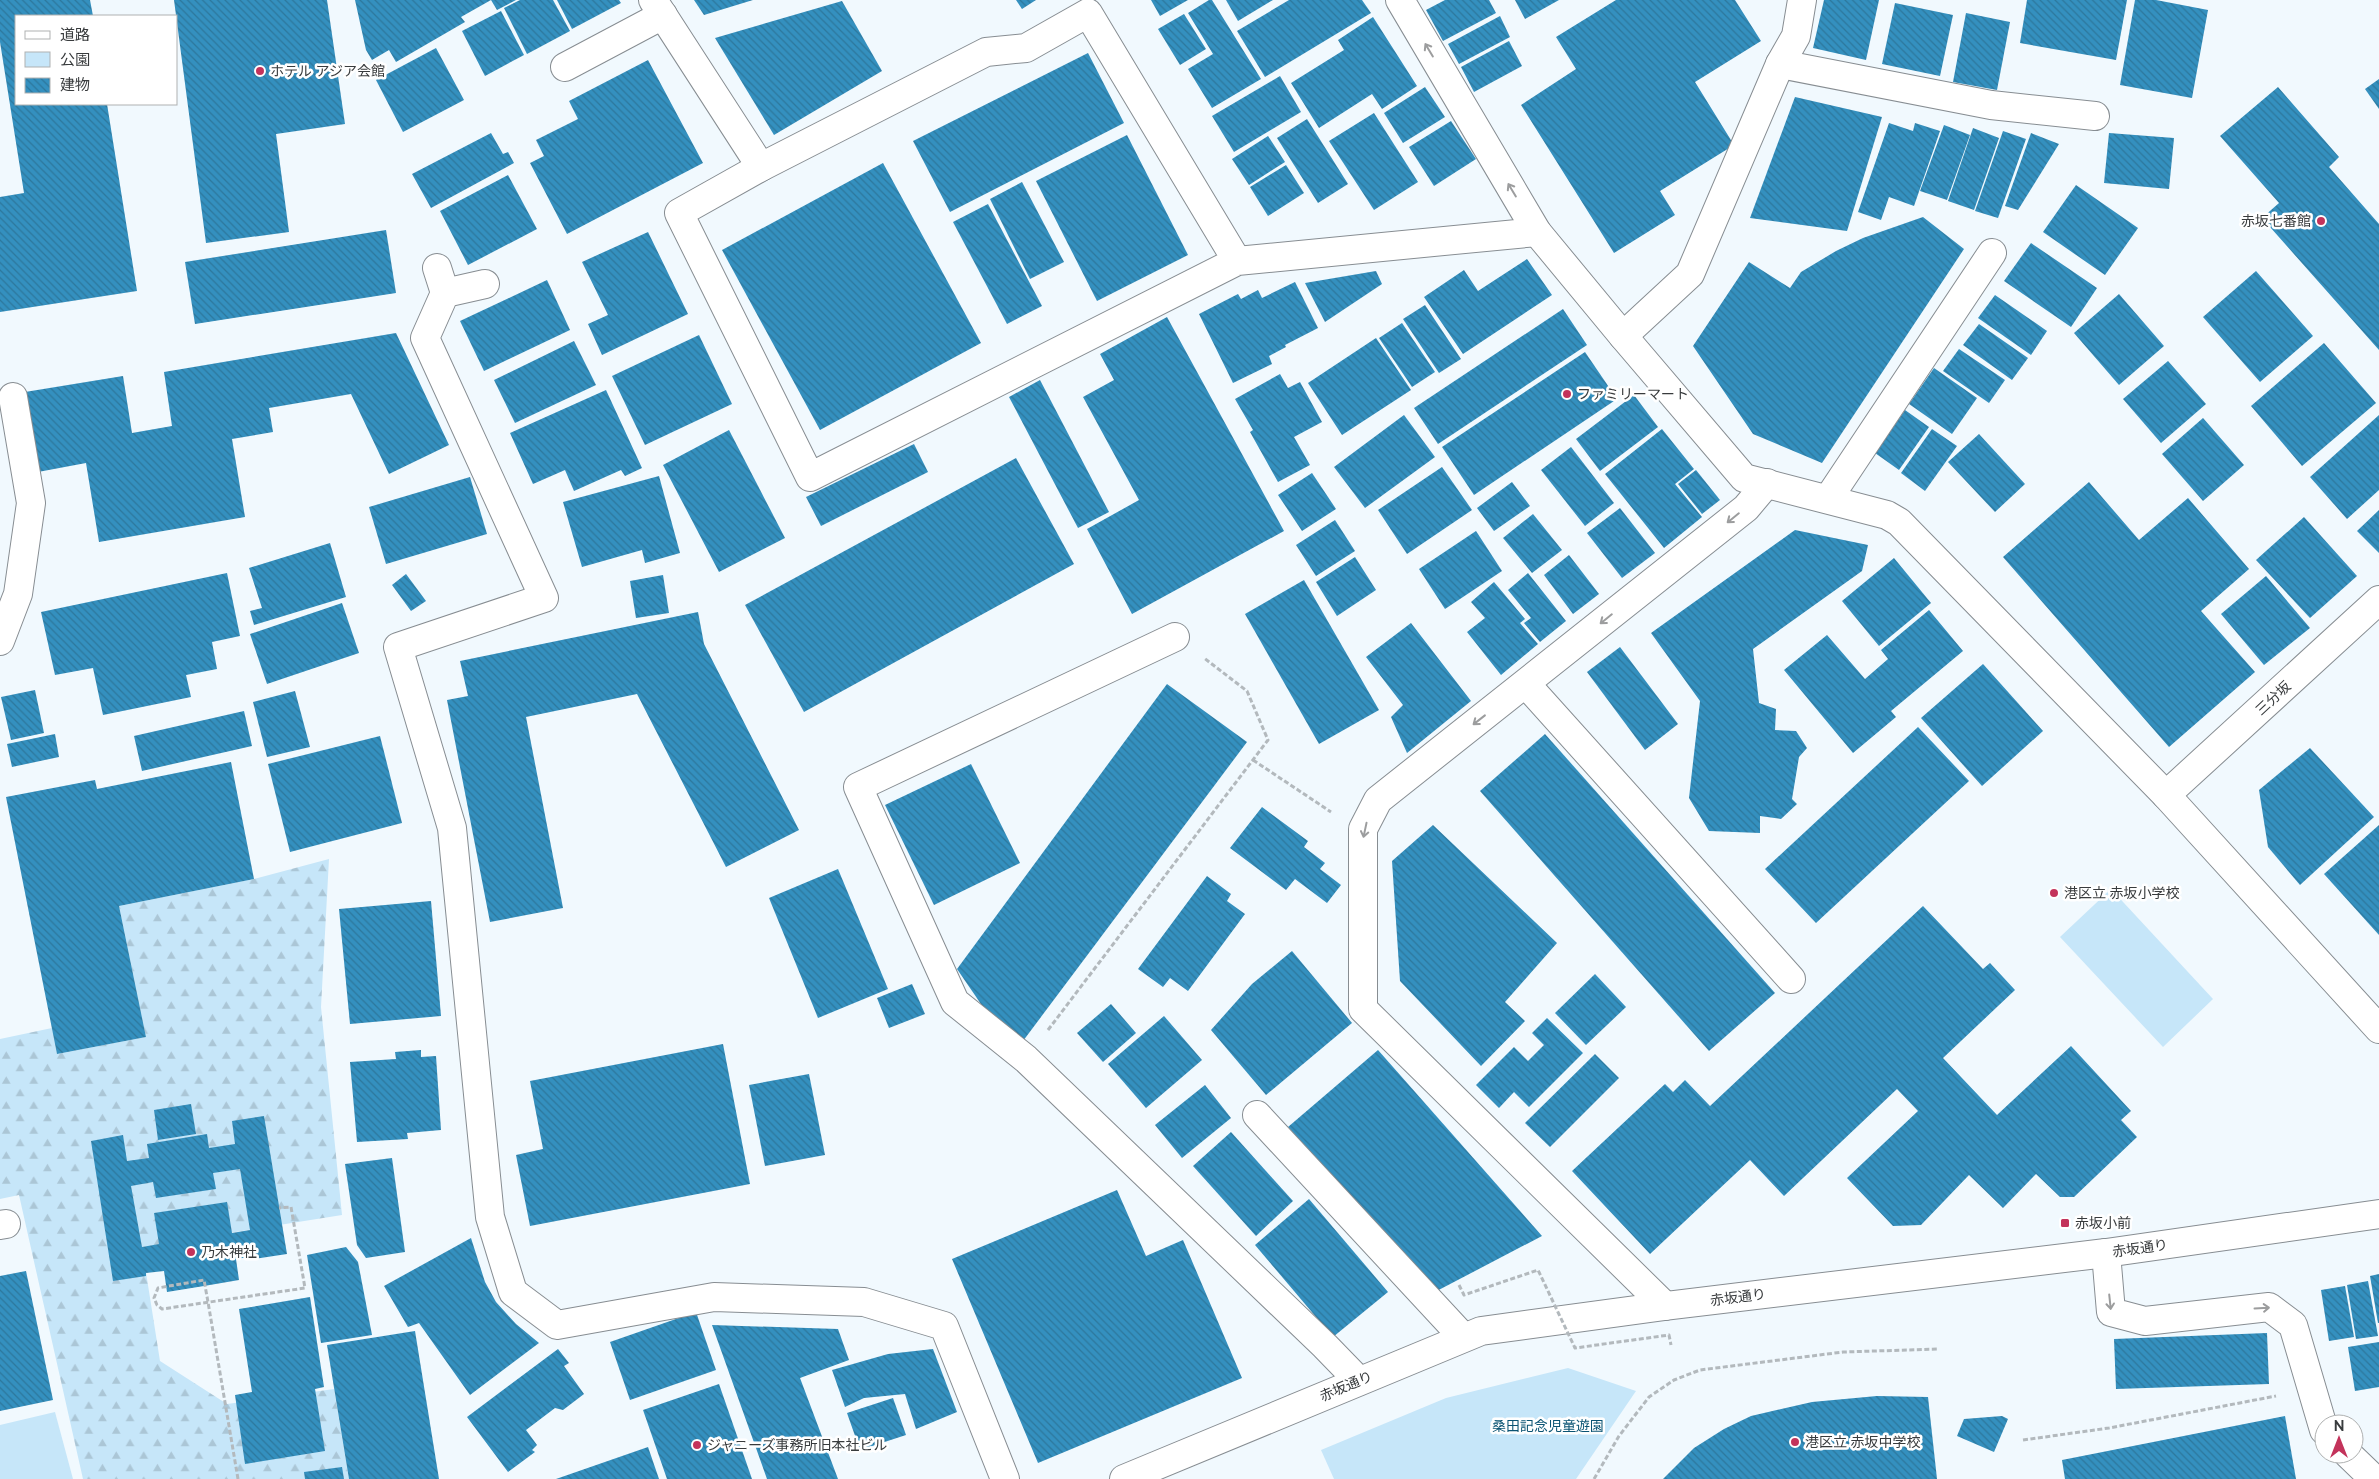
<svg xmlns="http://www.w3.org/2000/svg" width="2379" height="1479" font-family="Raleway,'Noto Sans JP',sans-serif">
<style>
.forest{fill:url(#forest-firs)}
.green{fill:#c6e6f9}
.building{fill:url(#building-back-hatch);fill-rule:evenodd}
.lines{fill:none;stroke-linecap:round;stroke-linejoin:round}
.minor-casing{stroke:#878d92;stroke-width:30}
.major-casing{stroke:#878d92;stroke-width:30}
.path{stroke:#b3b9bd;stroke-width:3;stroke-dasharray:5 2.5;stroke-linecap:butt}
.minor{stroke:#fff;stroke-width:28}
.major{stroke:#fff;stroke-width:28}
.path-bridge{stroke:#b3b9bd;stroke-width:3;stroke-dasharray:5 2.5;stroke-linecap:butt}
.oneway{stroke:#9c9d9e}
.poi-dot{fill:#c3335b;stroke:#fff;stroke-width:2}
.labels{text-anchor:middle;stroke-width:5;stroke-linejoin:round;paint-order:stroke}
.poi-label{font-size:14px;fill:#383b3d;stroke:#fff;text-anchor:start}
.street-label{font-size:14px;fill:#383b3d;stroke:#fff}
.park-label{font-size:14px;fill:#0a5373;stroke:#fff}
</style>
<defs>
<pattern id="forest-firs" width="22" height="20" patternUnits="userSpaceOnUse" patternTransform="scale(1.25)"><rect width="22" height="20" fill="#c6e6f9"/><path d="M5 1l3.5 6h-7zM16 11l3.5 6h-7z" fill="#abc6d6"/></pattern>
<pattern id="building-back-hatch" width="6" height="6" patternUnits="userSpaceOnUse" patternTransform="scale(1.25)"><rect width="6" height="6" fill="#3490bf"/><path d="M-1 5l2 2M0 0l6 6M5-1l2 2" fill="none" stroke="#2d779c"/></pattern>
</defs>
<rect width="100%" height="100%" fill="#f1f9fe"/>
<polygon class="forest" points="329,859 321,1007 342,1215 142,1247 160,1361 227,1404 334,1389 349,1479 83,1479 19,1195 0,1199 0,1039 52,1028 57,1054 146,1037 119,906 254,879"/>
<g class="green">
<polygon points="2111,889 2213,999 2163,1047 2060,937"/>
<polygon points="1568,1368 1636,1391 1576,1479 1334,1479 1321,1450 1446,1398"/>
<polygon points="55,1412 73,1479 0,1479 0,1425"/>
</g>
<g class="building">
<polygon points="0,0 90,0 93,16 16,16 16,104 107,104 137,291 0,312 0,197 24,193 0,42"/>
<polygon points="174,0 327,0 345,124 276,134 289,232 206,243"/>
<polygon points="355,0 491,0 461,17 465,22 396,62 389,50 372,60 366,50"/>
<polygon points="491,0 516,0 497,10"/>
<polygon points="520,0 553,0 570,31 527,54 504,8"/>
<polygon points="557,0 619,0 621,3 572,29"/>
<polygon points="694,0 753,0 704,15"/>
<polygon points="1016,0 1036,0 1022,9"/>
<polygon points="1151,0 1188,0 1160,16"/>
<polygon points="1209,0 1212,0 1261,79 1212,108 1188,69 1213,54 1188,13"/>
<polygon points="1226,0 1273,0 1238,21"/>
<polygon points="1289,0 1362,0 1371,13 1265,77 1237,31"/>
<polygon points="1445,0 1489,0 1496,13 1443,41 1426,10"/>
<polygon points="1515,0 1559,0 1525,19"/>
<polygon points="1616,0 1735,0 1761,41 1695,82 1734,145 1660,191 1675,215 1614,253 1521,105 1576,69 1556,37"/>
<polygon points="1824,0 1879,0 1866,60 1813,48"/>
<polygon points="2027,0 2127,0 2116,60 2020,43"/>
<polygon points="2135,0 2156,0 2208,10 2192,98 2120,85"/>
<polygon points="842,1 882,71 774,135 715,38"/>
<polygon points="1895,3 1953,15 1940,76 1882,64"/>
<polygon points="501,11 524,55 485,76 462,31"/>
<polygon points="1966,13 2010,22 1997,90 1953,82"/>
<polygon points="1184,14 1206,49 1180,65 1158,29"/>
<polygon points="1500,16 1510,37 1459,64 1448,44"/>
<polygon points="1373,17 1417,86 1382,109 1372,94 1319,128 1291,83 1344,50 1338,40"/>
<polygon points="1509,41 1522,66 1474,92 1461,67"/>
<polygon points="436,48 464,100 403,132 376,80"/>
<polygon points="1088,53 1124,123 950,212 913,141"/>
<polygon points="648,60 703,163 567,234 530,163 544,156 536,140 578,119 569,101"/>
<polygon points="1280,76 1301,112 1234,152 1212,116"/>
<polygon points="2379,79 2379,109 2365,89"/>
<polygon points="1425,87 1445,117 1403,143 1384,113"/>
<polygon points="2278,87 2339,157 2329,167 2379,224 2379,350 2262,218 2279,203 2220,136"/>
<polygon points="1795,97 1882,117 1847,231 1750,218"/>
<polygon points="1374,113 1418,182 1374,210 1329,141"/>
<polygon points="1307,119 1348,184 1318,203 1277,138"/>
<polygon points="1451,121 1476,159 1434,186 1409,147"/>
<polygon points="1889,123 1913,131 1915,123 1940,131 1914,206 1889,197 1881,220 1858,212"/>
<polygon points="1944,125 1970,135 1947,200 1920,191"/>
<polygon points="1973,128 1999,138 1974,210 1948,201"/>
<polygon points="2003,131 2026,139 1998,218 1975,211"/>
<polygon points="491,133 503,154 508,152 514,163 431,208 412,174"/>
<polygon points="2031,133 2059,144 2018,210 2005,206"/>
<polygon points="2109,133 2174,138 2169,189 2104,183"/>
<polygon points="1127,135 1188,255 1097,301 1036,181"/>
<polygon points="1268,136 1285,162 1249,185 1232,159"/>
<polygon points="883,163 981,343 820,430 722,250"/>
<polygon points="1286,165 1304,193 1268,216 1250,187"/>
<polygon points="508,175 537,229 468,265 440,211"/>
<polygon points="1022,182 1064,262 1030,279 990,199"/>
<polygon points="2076,185 2138,228 2105,275 2043,232"/>
<polygon points="988,204 1042,306 1007,324 953,222"/>
<polygon points="1923,217 1964,249 1822,463 1753,434 1693,346 1749,262 1790,288 1801,272 1836,251 1863,238"/>
<polygon points="386,230 396,293 195,324 185,262"/>
<polygon points="648,232 688,314 602,355 588,324 608,315 582,262"/>
<polygon points="2031,243 2097,288 2071,327 2004,281"/>
<polygon points="1527,259 1552,295 1463,354 1424,297 1464,270 1478,291"/>
<polygon points="1376,271 1382,284 1325,322 1305,283"/>
<polygon points="2256,271 2313,336 2260,382 2203,317"/>
<polygon points="547,280 570,330 484,371 460,321"/>
<polygon points="1295,282 1318,328 1285,345 1286,347 1269,356 1272,364 1233,383 1199,314 1238,294 1241,299 1258,290 1262,298"/>
<polygon points="2119,294 2164,346 2119,385 2074,333"/>
<polygon points="1995,295 2047,331 2031,355 1978,318"/>
<polygon points="1425,305 1461,359 1439,373 1403,319"/>
<polygon points="1563,309 1587,345 1438,444 1414,408"/>
<polygon points="1167,317 1284,531 1132,614 1087,529 1139,500 1083,397 1114,380 1100,354"/>
<polygon points="1402,323 1435,372 1412,387 1379,338"/>
<polygon points="1979,324 2028,358 2012,380 1963,345"/>
<polygon points="396,333 449,445 389,474 351,394 269,408 273,432 232,439 245,517 99,542 86,463 38,472 25,392 123,376 132,433 172,426 164,372"/>
<polygon points="699,335 732,404 645,445 612,376"/>
<polygon points="1376,338 1411,390 1342,435 1308,383"/>
<polygon points="574,341 596,385 515,423 494,380"/>
<polygon points="2324,343 2376,403 2302,466 2251,406"/>
<polygon points="1959,349 2005,380 1989,403 1943,371"/>
<polygon points="1585,352 1617,399 1474,495 1442,447"/>
<polygon points="2168,361 2206,404 2161,443 2123,399"/>
<polygon points="1934,368 1977,398 1952,434 1909,404"/>
<polygon points="1280,374 1288,388 1300,382 1322,422 1294,437 1310,465 1278,482 1250,432 1253,430 1235,399"/>
<polygon points="1040,380 1109,512 1078,528 1009,397"/>
<polygon points="606,390 642,468 625,476 621,470 574,491 565,470 533,484 510,433"/>
<polygon points="1634,395 1658,427 1600,471 1576,439"/>
<polygon points="1905,410 1929,427 1899,470 1875,453"/>
<polygon points="1404,415 1435,457 1365,508 1334,467"/>
<polygon points="2379,415 2379,490 2347,519 2310,477"/>
<polygon points="2203,418 2244,465 2203,501 2162,454"/>
<polygon points="1662,429 1694,469 1675,484 1702,517 1664,548 1605,474"/>
<polygon points="1932,429 1957,446 1925,491 1901,473"/>
<polygon points="729,430 785,538 719,572 663,465"/>
<polygon points="1979,434 2025,484 1995,512 1948,462"/>
<polygon points="914,444 928,472 821,526 806,497"/>
<polygon points="1571,447 1614,503 1585,526 1541,470"/>
<polygon points="1016,458 1074,564 804,712 745,605"/>
<polygon points="1442,467 1472,510 1407,554 1378,510"/>
<polygon points="1696,470 1720,500 1702,514 1678,484"/>
<polygon points="1312,473 1336,509 1302,531 1278,495"/>
<polygon points="659,476 680,553 645,563 642,550 582,567 563,502"/>
<polygon points="470,477 487,534 386,564 369,507"/>
<polygon points="1512,482 1530,506 1494,531 1477,508"/>
<polygon points="2089,482 2139,540 2188,498 2249,569 2201,611 2255,672 2169,747 2003,557"/>
<polygon points="1620,508 1655,553 1622,578 1587,533"/>
<polygon points="2379,510 2379,553 2357,531"/>
<polygon points="1533,514 1562,550 1532,573 1503,538"/>
<polygon points="2304,517 2357,576 2310,618 2256,560"/>
<polygon points="1335,520 1355,551 1316,576 1296,545"/>
<polygon points="1795,530 1868,545 1862,571 1753,649 1759,703 1776,709 1775,730 1796,731 1807,748 1799,757 1792,799 1797,804 1781,819 1760,816 1760,833 1709,831 1689,798 1700,701 1651,633"/>
<polygon points="1476,531 1502,571 1445,609 1419,569"/>
<polygon points="330,543 346,597 254,625 250,611 262,608 249,568"/>
<polygon points="1569,555 1599,594 1573,614 1544,575"/>
<polygon points="1355,557 1376,590 1337,616 1316,582"/>
<polygon points="1894,558 1931,603 1879,646 1842,601"/>
<polygon points="227,573 240,636 212,642 217,669 186,675 191,697 103,715 93,668 55,675 41,612"/>
<polygon points="1528,573 1566,621 1540,642 1524,623 1531,618 1508,590"/>
<polygon points="406,574 426,601 411,611 392,585"/>
<polygon points="663,575 669,613 636,618 630,581"/>
<polygon points="2266,576 2310,628 2264,665 2221,614"/>
<polygon points="1304,580 1379,710 1319,744 1245,614"/>
<polygon points="1494,582 1525,619 1520,623 1538,644 1501,675 1467,632 1485,618 1471,602"/>
<polygon points="342,603 359,653 267,684 250,634"/>
<polygon points="1929,610 1963,651 1891,711 1896,717 1853,753 1784,670 1827,635 1865,679 1888,659 1881,650"/>
<polygon points="698,612 704,644 799,830 726,867 637,694 526,717 563,908 490,922 447,700 468,696 460,661"/>
<polygon points="1411,623 1471,701 1407,753 1391,717 1403,705 1366,657"/>
<polygon points="1620,647 1678,724 1645,750 1587,672"/>
<polygon points="1983,664 2043,731 1982,786 1921,718"/>
<polygon points="1167,684 1247,742 1023,1041 983,1007 957,969"/>
<polygon points="35,690 44,733 11,740 1,697"/>
<polygon points="295,691 310,747 267,757 253,702"/>
<polygon points="244,711 252,746 142,771 134,736"/>
<polygon points="1918,727 1969,781 1816,923 1765,869"/>
<polygon points="55,734 59,757 12,767 7,744"/>
<polygon points="1545,734 1775,993 1709,1051 1480,791"/>
<polygon points="380,736 402,823 290,852 268,764"/>
<polygon points="2310,748 2374,817 2300,885 2268,847 2259,790"/>
<polygon points="231,762 254,879 119,906 146,1037 57,1054 6,797 95,780 97,789"/>
<polygon points="971,764 1020,863 934,905 885,805"/>
<polygon points="1262,807 1308,841 1304,847 1325,863 1320,869 1341,885 1327,903 1295,879 1286,890 1230,848"/>
<polygon points="1433,825 1557,943 1505,1002 1525,1021 1481,1066 1400,981 1392,861"/>
<polygon points="2379,825 2379,935 2324,874"/>
<polygon points="838,869 888,989 818,1018 769,898"/>
<polygon points="1207,876 1231,894 1227,901 1245,914 1188,991 1170,978 1163,987 1138,969"/>
<polygon points="431,901 441,1016 350,1024 339,909"/>
<polygon points="1923,906 1983,969 1990,963 2015,990 1943,1058 1997,1115 2071,1046 2131,1111 2121,1120 2137,1137 2074,1197 2060,1197 2036,1174 2003,1208 1969,1175 1921,1225 1893,1226 1847,1178 1918,1111 1897,1089 1784,1196 1750,1160 1650,1254 1572,1171 1665,1084 1673,1092 1685,1080 1710,1106"/>
<polygon points="1292,951 1352,1023 1266,1095 1211,1030 1252,984"/>
<polygon points="1595,974 1626,1007 1586,1045 1555,1013"/>
<polygon points="912,984 925,1014 889,1028 877,998"/>
<polygon points="1111,1004 1136,1033 1103,1062 1077,1033"/>
<polygon points="1164,1016 1202,1060 1146,1108 1108,1064"/>
<polygon points="1547,1018 1583,1053 1529,1107 1514,1092 1499,1108 1476,1085 1514,1047 1528,1061 1544,1045 1532,1033"/>
<polygon points="723,1044 750,1184 530,1226 516,1155 543,1149 530,1081"/>
<polygon points="421,1050 421,1057 436,1056 441,1130 407,1133 408,1139 357,1142 350,1062 396,1059 395,1052"/>
<polygon points="1378,1050 1542,1236 1431,1294 1288,1127"/>
<polygon points="1595,1054 1619,1078 1550,1147 1525,1123"/>
<polygon points="809,1074 825,1155 765,1166 749,1085"/>
<polygon points="1205,1085 1231,1118 1182,1158 1155,1125"/>
<polygon points="191,1104 196,1134 158,1140 154,1110"/>
<path d="M264,1116L287,1254L254,1259V1256L236,1259L239,1280L204,1286L167,1292L164,1271L146,1273V1276L113,1281L91,1141L123,1135L127,1161L149,1158L147,1144L207,1134L209,1148L235,1144L232,1121ZM240,1169L250,1230L232,1233L227,1202L154,1213L159,1244L142,1247L131,1186L153,1182L156,1198L216,1189L213,1173Z"/>
<polygon points="1231,1132 1293,1201 1256,1236 1193,1166"/>
<polygon points="392,1158 405,1252 366,1258 357,1245 345,1164"/>
<polygon points="1117,1190 1146,1256 1183,1240 1242,1378 1038,1463 952,1259"/>
<polygon points="1309,1199 1388,1292 1333,1337 1255,1245"/>
<polygon points="471,1238 485,1282 496,1302 516,1324 539,1343 470,1395 419,1323 408,1327 384,1286"/>
<polygon points="346,1247 358,1262 372,1335 321,1343 307,1255"/>
<polygon points="26,1271 53,1400 0,1411 0,1276"/>
<polygon points="2379,1274 2379,1323 2378,1323 2370,1276"/>
<polygon points="2368,1281 2378,1336 2356,1339 2347,1285"/>
<polygon points="2345,1286 2354,1337 2329,1341 2321,1290"/>
<polygon points="310,1297 324,1387 315,1389 325,1451 245,1464 235,1395 252,1392 239,1309"/>
<polygon points="696,1312 716,1370 630,1400 610,1342"/>
<polygon points="712,1325 838,1329 849,1360 800,1378 838,1479 767,1479"/>
<polygon points="415,1331 439,1479 349,1479 327,1345"/>
<polygon points="2267,1333 2269,1384 2116,1389 2114,1339"/>
<polygon points="2379,1342 2379,1387 2355,1391 2348,1347"/>
<polygon points="558,1349 569,1363 564,1366 584,1394 563,1410 555,1408 526,1430 537,1445 532,1450 535,1452 508,1472 467,1417"/>
<polygon points="933,1349 957,1412 916,1429 905,1394 864,1398 845,1407 832,1370 888,1354"/>
<polygon points="719,1384 752,1479 667,1479 643,1410"/>
<polygon points="1877,1396 1928,1397 1937,1479 1663,1479 1694,1448 1724,1429 1751,1416 1812,1402"/>
<polygon points="893,1398 906,1435 860,1450 847,1413"/>
<polygon points="2002,1416 2008,1419 1994,1452 1957,1436 1964,1419"/>
<polygon points="2285,1416 2296,1479 2065,1479 2062,1460"/>
<polygon points="648,1447 659,1479 556,1479"/>
<polygon points="342,1467 344,1479 305,1479 304,1472"/>
</g>
<g class="lines">
<g class="minor-casing">
<g id="minor">
<polyline points="653,0 761,167"/>
<polyline points="1400,0 1537,232 1623,336 1744,478 1887,515 1899,522 2166,795 2379,1029"/>
<polyline points="1780,64 1991,105 2095,116"/>
<polyline points="565,67 663,15"/>
<polyline points="1237,261 1088,13 1026,48 986,52 761,167 679,213 810,477 1237,261 1537,232"/>
<polyline points="437,268 445,293"/>
<polyline points="485,284 445,293 425,338 544,598 398,647 452,828 490,1217 513,1292 557,1325 714,1297 864,1302 944,1326 1005,1479"/>
<polyline points="1623,336 1690,274 1780,64 1796,36 1802,0"/>
<polyline points="1828,499 1992,253"/>
<polyline points="1175,637 858,787 955,1002 1026,1059 1325,1346 1359,1381"/>
<polyline points="0,641 18,594 31,503 13,397"/>
<polyline points="1526,684 1791,979"/>
<polyline points="2166,795 2379,600"/>
<polyline points="1257,1115 1463,1337"/>
<polyline points="0,1225 6,1224"/>
<polyline points="2106,1253 2111,1312 2145,1321 2269,1307 2293,1325 2324,1430"/>
<polyline points="1665,1306 1363,1009 1363,829 1378,800 1746,508 1767,483"/>
<polyline points="2348,1454 2374,1479"/>
</g>
</g>
<g class="major-casing">
<polyline id="major" points="1124,1479 1481,1331 1665,1306 2106,1253 2379,1214"/>
</g>
<g class="path">
<polyline points="1253,760 1331,812"/>
<polyline points="1048,1030 1268,740 1247,691 1204,658"/>
<polyline points="2023,1440 2109,1428 2276,1396"/>
<polyline points="238,1479 208,1302 204,1280 158,1288 154,1298 157,1305 162,1309 305,1288 291,1207 279,1208"/>
<polyline points="1594,1479 1619,1436 1649,1397 1674,1380 1700,1370 1843,1352 1939,1349"/>
</g>
<use href="#minor" class="minor"/>
<use href="#major" class="major"/>
<polyline class="path-bridge" points="1459,1285 1464,1295 1538,1270 1575,1348 1669,1335 1671,1345"/>
</g>
<defs><path id="oneway-shaft" d="M-6 0H5M1.5-3L5.5 0L1.5 3" fill="none" stroke-width="1.6" stroke-linecap="round" stroke-linejoin="round" transform="scale(1.25)"/></defs>
<g class="oneway">
<use href="#oneway-shaft" transform="translate(1429 50) rotate(-121)"/>
<use href="#oneway-shaft" transform="translate(1512 190) rotate(-121)"/>
<use href="#oneway-shaft" transform="translate(1733 518) rotate(141)"/>
<use href="#oneway-shaft" transform="translate(1606 619) rotate(141)"/>
<use href="#oneway-shaft" transform="translate(1479 720) rotate(142)"/>
<use href="#oneway-shaft" transform="translate(1365 830) rotate(102)"/>
<use href="#oneway-shaft" transform="translate(2110 1302) rotate(84)"/>
<use href="#oneway-shaft" transform="translate(2262 1308) rotate(-3)"/>
</g>
<g class="poi-dot">
<circle cx="260" cy="71" r="5"/>
<circle cx="2321" cy="221" r="5"/>
<circle cx="1567" cy="394" r="5"/>
<circle cx="2054" cy="893" r="5"/>
<rect x="2060" y="1218" width="10" height="10" rx="2.5"/>
<circle cx="191" cy="1252" r="5"/>
<circle cx="1795" cy="1442" r="5"/>
<circle cx="697" cy="1445" r="5"/>
</g>
<g class="labels">
<g class="poi-label">
<text x="270" y="76">ホテル アジア会館</text>
<text x="2311" y="226" text-anchor="end">赤坂七番館</text>
<text x="1577" y="399">ファミリーマート</text>
<text x="2064" y="898">港区立 赤坂小学校</text>
<text x="2075" y="1228">赤坂小前</text>
<text x="201" y="1257">乃木神社</text>
<text x="1805" y="1447">港区立 赤坂中学校</text>
<text x="707" y="1450">ジャニーズ事務所旧本社ビル</text>
</g>
<g class="street-label">
<text transform="translate(2273 698) rotate(-43)" y="5">三分坂</text>
<text transform="translate(2140 1248) rotate(-8)" y="5">赤坂通り</text>
<text transform="translate(1738 1297) rotate(-7)" y="5">赤坂通り</text>
<text transform="translate(1346 1386) rotate(-23)" y="5">赤坂通り</text>
</g>
<g class="park-label">
<text x="1548" y="1431">桑田記念児童遊園</text>
</g>
</g>
<rect x="15" y="15" width="162" height="90" fill="#ffffff" stroke="#afb1b1"/>
<rect x="25" y="31" width="25" height="8" fill="#ffffff" stroke="#afb1b1"/>
<text x="60" y="40" font-size="15" fill="#383b3d">道路</text>
<rect x="25" y="52" width="25" height="15" fill="#c6e6f9" stroke="#afb1b1"/>
<text x="60" y="65" font-size="15" fill="#383b3d">公園</text>
<rect x="25" y="78" width="25" height="15" fill="url(#building-back-hatch)" stroke="#afb1b1"/>
<text x="60" y="90" font-size="15" fill="#383b3d">建物</text>
<g transform="translate(2339 1439)"><circle r="24" fill="#ffffff" stroke="#afb1b1"/>
<path d="M0-4L9 19L0 12L-9 19Z" fill="#c3335b"/>
<text y="-8" font-size="14" font-weight="bold" text-anchor="middle" fill="#383b3d">N</text>
</g>
</svg>
